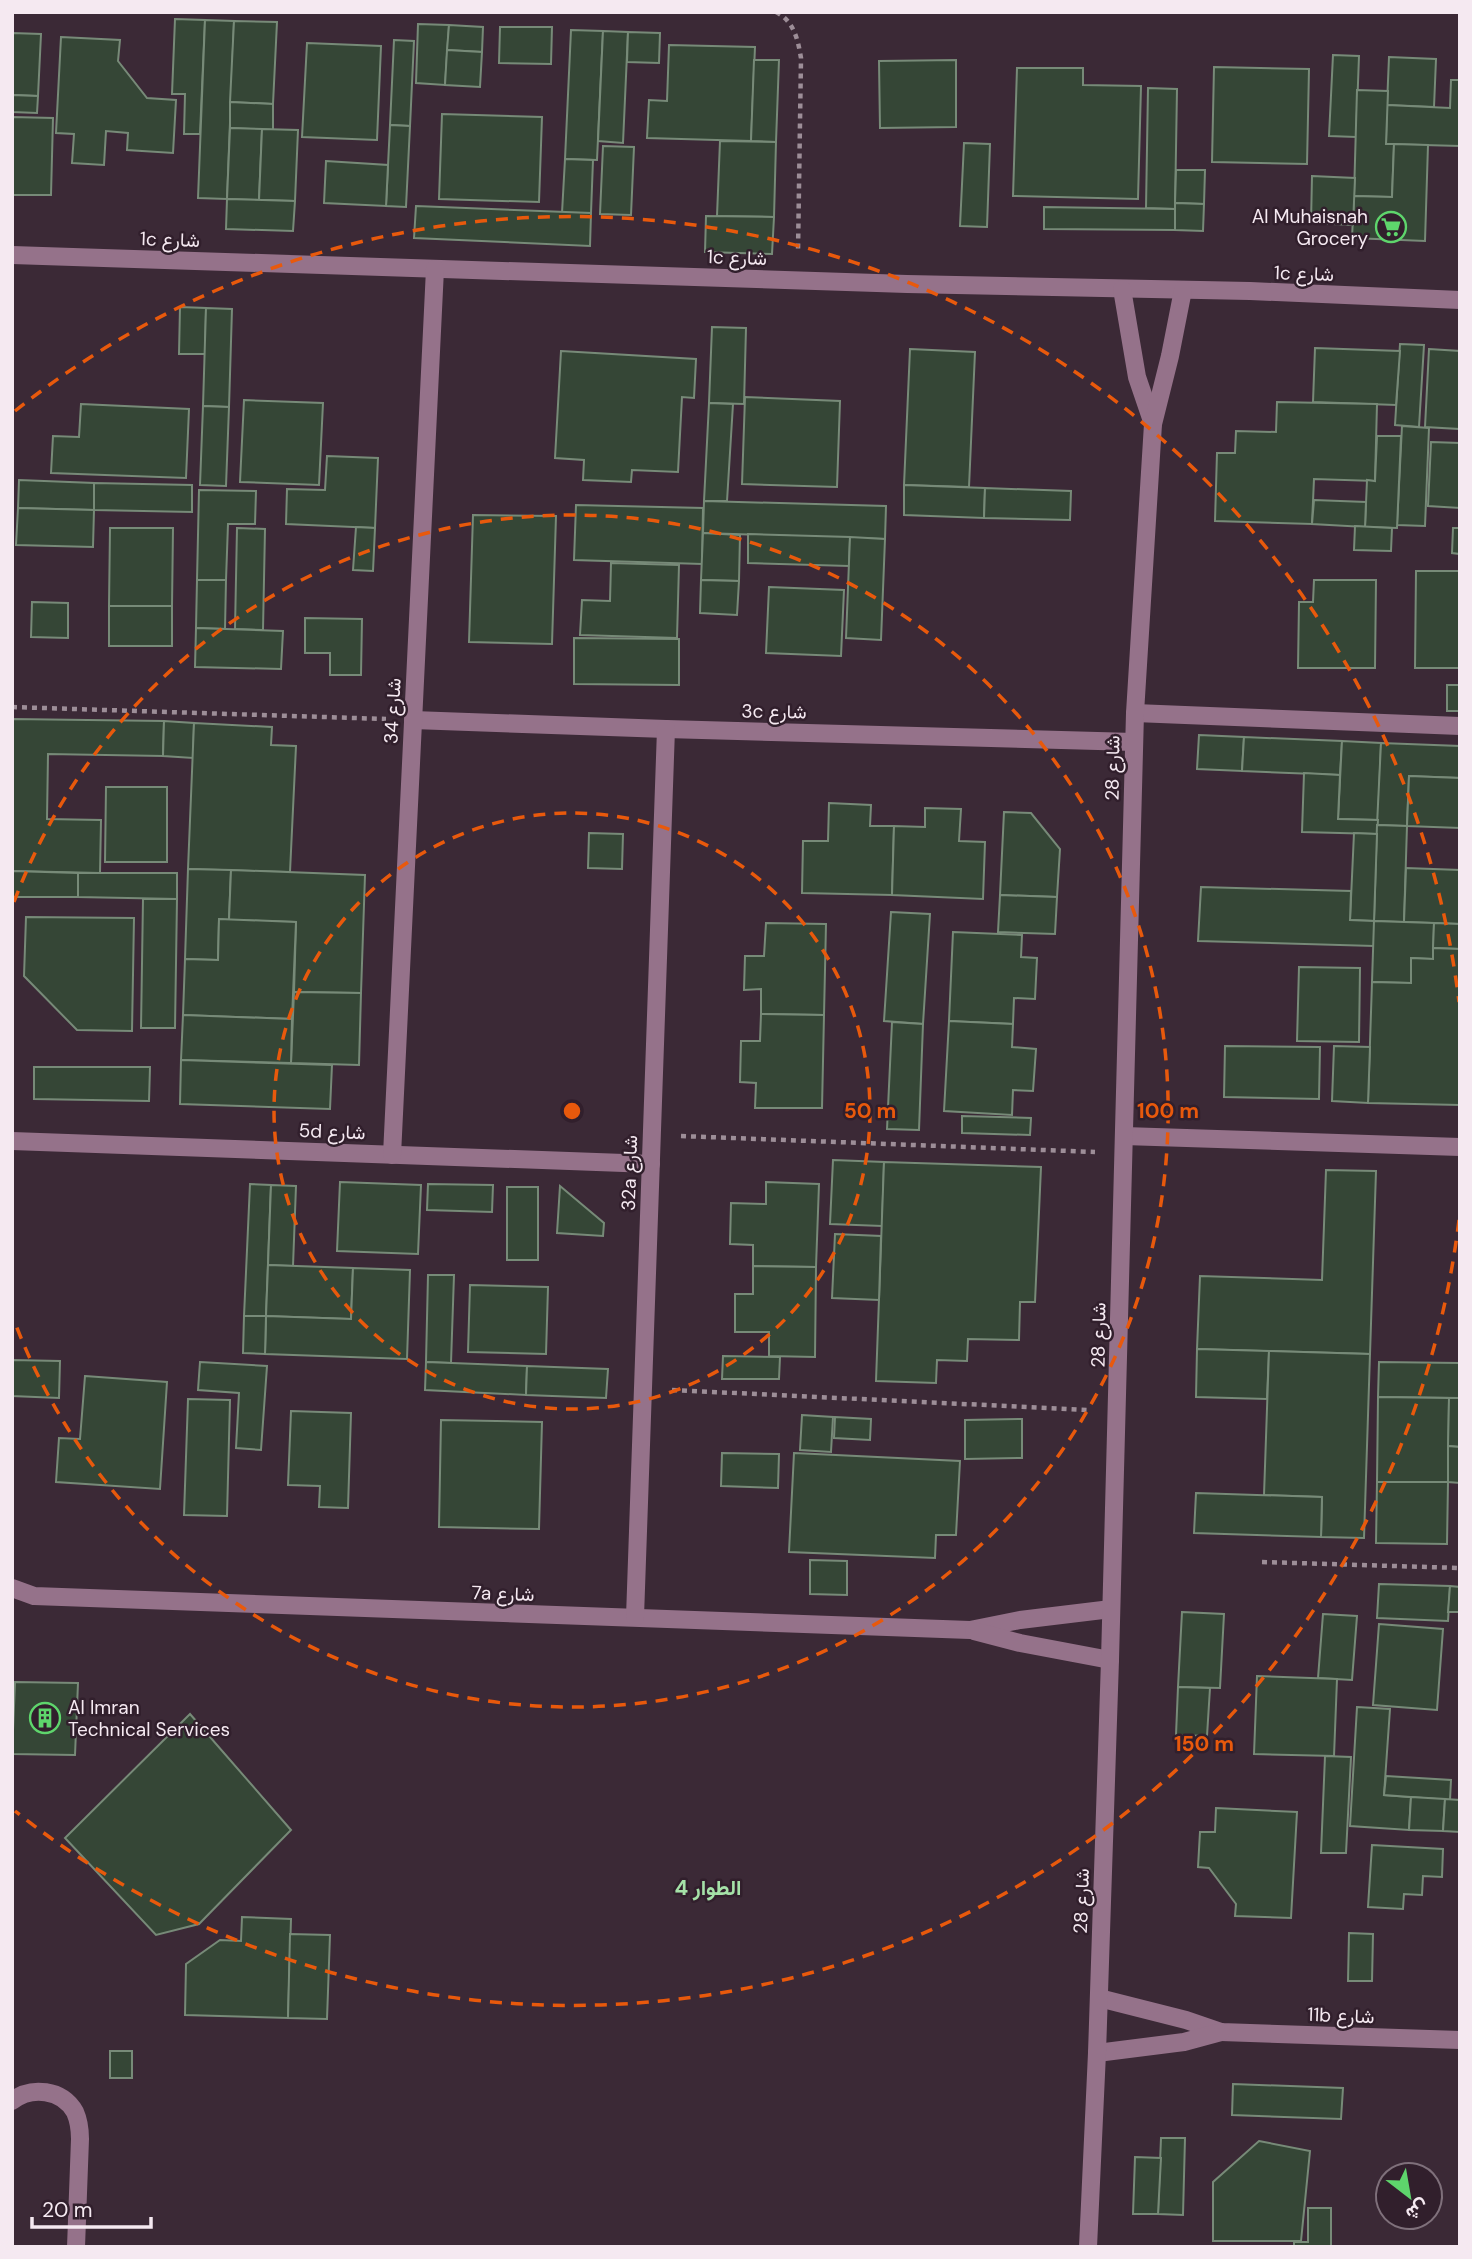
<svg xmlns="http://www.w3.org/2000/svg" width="1472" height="2259" font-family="'DM Sans',Vazirmatn,sans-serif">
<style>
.building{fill:#354636;stroke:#778a78;stroke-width:2}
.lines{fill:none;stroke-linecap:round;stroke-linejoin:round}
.path{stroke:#9d8e98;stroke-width:4.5;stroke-dasharray:5 5;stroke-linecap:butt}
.minor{stroke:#95728a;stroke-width:18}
.ring{fill:none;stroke:#e8590c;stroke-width:3.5;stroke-dasharray:12 9}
.labels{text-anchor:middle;stroke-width:5;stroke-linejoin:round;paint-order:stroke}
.poi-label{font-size:19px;fill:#f5e9f1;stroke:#311f2c;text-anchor:end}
.street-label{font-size:19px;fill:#f5e9f1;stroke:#311f2c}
.neighbourhood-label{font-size:21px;font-weight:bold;fill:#a5e2a8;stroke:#311f2c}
.centre{fill:#e8590c;stroke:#311f2c;stroke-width:3.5}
.ring-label{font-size:21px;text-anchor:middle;font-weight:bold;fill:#e8590c;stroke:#311f2c;stroke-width:5;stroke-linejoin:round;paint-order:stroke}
</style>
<rect width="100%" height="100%" fill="#3b2936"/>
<g class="building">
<polygon points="175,19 205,20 200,134 184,134 185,94 172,94"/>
<polygon points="205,20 234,21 227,199 198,198"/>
<polygon points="234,21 277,22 273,104 230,102"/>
<polygon points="418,24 449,25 445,85 416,83"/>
<polygon points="449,25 483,27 482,52 447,50"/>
<polygon points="500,27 552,27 551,64 499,63"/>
<polygon points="571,30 603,31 597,160 565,159"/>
<polygon points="603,31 628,32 623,143 598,141"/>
<polygon points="628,32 660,33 659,63 627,62"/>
<polygon points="12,33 41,34 38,96 12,95"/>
<polygon points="61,37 120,40 118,61 147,98 176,100 173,153 127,150 128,133 106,131 104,165 72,163 74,134 56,133"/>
<polygon points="394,40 414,41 410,126 390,125"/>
<polygon points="307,43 381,46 377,140 302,137"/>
<polygon points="669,45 755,47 751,141 647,138 649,100 667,101"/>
<polygon points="447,50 482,52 480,87 445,85"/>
<polygon points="1333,55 1359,56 1356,137 1329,136"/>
<polygon points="1389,57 1436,59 1434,107 1387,105"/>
<polygon points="754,60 779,60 776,142 751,141"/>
<polygon points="956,60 956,127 880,128 879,61"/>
<polygon points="1214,67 1309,69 1307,164 1212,162"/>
<polygon points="1017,68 1083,68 1083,85 1141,86 1138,199 1013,196"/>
<polygon points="1451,80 1460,80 1460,146 1386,144 1387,105 1450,108"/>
<polygon points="1148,88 1177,89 1175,209 1146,208"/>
<polygon points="1357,90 1388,91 1386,144 1394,144 1392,197 1354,196"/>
<polygon points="12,95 38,96 37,113 12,112"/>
<polygon points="230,102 273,104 273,130 230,128"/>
<polygon points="442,114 542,117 539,202 439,199"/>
<polygon points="12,117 53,118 51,195 12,195"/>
<polygon points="390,125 410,126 406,207 386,206"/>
<polygon points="230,128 262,129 259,200 227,199"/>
<polygon points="262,129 298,130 295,201 259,200"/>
<polygon points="720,141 776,142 774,217 717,216"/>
<polygon points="964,143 990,144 987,227 960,226"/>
<polygon points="1394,144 1428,145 1425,241 1352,238 1354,196 1392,197"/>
<polygon points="603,146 634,147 631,215 600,214"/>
<polygon points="565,159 593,160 591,213 562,213"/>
<polygon points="326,161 388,165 386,206 324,203"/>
<polygon points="1176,170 1205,170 1204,204 1175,203"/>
<polygon points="1312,176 1355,178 1353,225 1311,223"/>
<polygon points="227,199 295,201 293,231 226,229"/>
<polygon points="1175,203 1204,204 1203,231 1175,230"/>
<polygon points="416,206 591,213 590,246 414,238"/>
<polygon points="1044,207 1175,209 1175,230 1044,229"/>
<polygon points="706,216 774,217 772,254 705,252"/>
<polygon points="180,307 206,308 205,354 179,354"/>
<polygon points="206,308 232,309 229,407 203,406"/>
<polygon points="712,327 746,328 744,404 709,403"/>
<polygon points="1400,344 1424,345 1419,427 1395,425"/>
<polygon points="1315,348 1400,351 1396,405 1313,402"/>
<polygon points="910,349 975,352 969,487 904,485"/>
<polygon points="1429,349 1460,351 1460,443 1459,429 1425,427"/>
<polygon points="561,351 696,359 694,398 682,397 678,472 632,470 631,482 583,480 584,460 555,458"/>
<polygon points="745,397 840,401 837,487 742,484"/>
<polygon points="244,400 323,403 319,485 240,482"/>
<polygon points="1277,402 1377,404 1375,481 1314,479 1312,524 1215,521 1217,453 1235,453 1236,431 1276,432"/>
<polygon points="709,403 733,404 727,501 704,501"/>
<polygon points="81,404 189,409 186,478 51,473 53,436 79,437"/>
<polygon points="203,406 229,407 226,486 200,485"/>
<polygon points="1402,426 1429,428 1425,526 1397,525"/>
<polygon points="1377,436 1401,436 1397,528 1365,527 1367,480 1375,481"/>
<polygon points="1431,442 1460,443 1460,508 1428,506"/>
<polygon points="327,456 378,458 375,528 286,524 287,489 325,490"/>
<polygon points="19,480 94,483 94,510 18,508"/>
<polygon points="94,483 192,485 192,512 94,510"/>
<polygon points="904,485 985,488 984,518 904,515"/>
<polygon points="985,488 1071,491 1070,520 984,518"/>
<polygon points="199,490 256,491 255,524 228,524 226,580 197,580"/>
<polygon points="1314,500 1366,502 1365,527 1312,524"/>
<polygon points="704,501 886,506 885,539 703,533"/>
<polygon points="576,505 703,508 702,564 574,560"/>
<polygon points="18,508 94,510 93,547 16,545"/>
<polygon points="473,515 556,516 552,644 469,642"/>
<polygon points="1355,526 1392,528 1391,551 1354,550"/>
<polygon points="356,527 375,528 373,571 353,570"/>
<polygon points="110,528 173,528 172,606 109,606"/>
<polygon points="237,528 265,529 263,630 235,629"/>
<polygon points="1453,528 1460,528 1460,554 1452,553"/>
<polygon points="703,533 740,535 739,581 701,580"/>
<polygon points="748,534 850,537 849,566 748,563"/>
<polygon points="850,537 885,539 881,640 846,638"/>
<polygon points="611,563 679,565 677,638 580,635 582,600 610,601"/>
<polygon points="1416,571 1460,571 1460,668 1415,668"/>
<polygon points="197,580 226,580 225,629 196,628"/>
<polygon points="701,580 739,581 737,615 700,613"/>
<polygon points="1314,580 1376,580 1375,668 1298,668 1299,602 1313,602"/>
<polygon points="769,587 844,590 841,656 766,653"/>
<polygon points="32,602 68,603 68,638 31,637"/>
<rect x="109" y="606" width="63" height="40"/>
<polygon points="305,618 362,619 361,675 330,675 330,653 305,653"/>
<polygon points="196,628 283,631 281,669 195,667"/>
<polygon points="574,638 679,639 679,685 574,684"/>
<rect x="1447" y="685" width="13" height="26"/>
<polygon points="12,719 164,721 163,756 48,754 47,819 101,820 100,873 12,871"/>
<polygon points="164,721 194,723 193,758 163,756"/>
<polygon points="194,723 272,727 271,745 296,746 290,872 188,869"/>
<polygon points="1199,735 1244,737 1242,771 1197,769"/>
<polygon points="1244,737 1342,741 1340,775 1242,771"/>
<polygon points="1342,741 1381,743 1378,820 1338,819"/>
<polygon points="1381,743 1460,746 1460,778 1409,776 1407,826 1377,825"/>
<polygon points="1304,773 1340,775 1338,819 1378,820 1377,834 1302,832"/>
<polygon points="1409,776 1460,778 1460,828 1407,826"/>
<polygon points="106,787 167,787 167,862 105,862"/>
<polygon points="829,803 871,805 870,826 894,826 892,895 802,893 803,841 828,841"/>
<polygon points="925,808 961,809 959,841 985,842 983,899 892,895 894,826 925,827"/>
<polygon points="1004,812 1031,813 1060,849 1057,897 1000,895"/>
<polygon points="1377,825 1407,826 1404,922 1374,921"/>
<polygon points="589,833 623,834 622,869 588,868"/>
<polygon points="1354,833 1377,834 1374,921 1350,920"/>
<polygon points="1406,868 1460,870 1460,924 1404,922"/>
<polygon points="188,869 231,870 229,920 219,919 218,960 185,959"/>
<polygon points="231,870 365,875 361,993 294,992 296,922 229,920"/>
<polygon points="12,871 78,873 78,897 12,897"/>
<polygon points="78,873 177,873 177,899 78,897"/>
<polygon points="1201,887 1351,891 1350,920 1374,921 1374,946 1198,941"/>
<polygon points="1000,895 1057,897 1055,934 998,932"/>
<polygon points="143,899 177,899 175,1028 141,1028"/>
<polygon points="891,912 930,914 923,1024 884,1021"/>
<polygon points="26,917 134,918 132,1031 77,1030 24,976"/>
<polygon points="219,919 296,922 292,1019 183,1015 185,959 218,960"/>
<polygon points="1374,921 1434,923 1433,959 1411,958 1411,983 1372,982"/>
<polygon points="766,923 826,924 824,1015 761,1014 761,989 744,990 745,956 764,956"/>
<polygon points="1434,923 1460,924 1460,949 1433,948"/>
<polygon points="953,932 1022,935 1021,957 1037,958 1035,999 1014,998 1013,1024 949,1021"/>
<polygon points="1433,948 1460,949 1460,1105 1368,1103 1372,982 1411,983 1411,958 1433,959"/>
<polygon points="1299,967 1360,968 1359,1042 1297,1041"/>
<polygon points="294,992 361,993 359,1065 291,1063"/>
<polygon points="761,1014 824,1015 822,1108 755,1108 756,1083 740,1082 741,1041 760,1041"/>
<polygon points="183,1015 292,1019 291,1063 181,1060"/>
<polygon points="949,1021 1013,1024 1012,1047 1036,1049 1033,1091 1013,1090 1012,1115 944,1111"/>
<polygon points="892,1022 923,1024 919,1130 887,1129"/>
<polygon points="1225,1046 1320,1047 1319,1099 1224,1097"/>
<polygon points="1334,1046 1370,1047 1368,1103 1332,1101"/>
<polygon points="181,1060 332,1065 330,1109 180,1104"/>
<polygon points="34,1067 150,1067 149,1101 34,1099"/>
<polygon points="962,1116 1031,1118 1030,1135 962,1133"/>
<polygon points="833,1160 884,1162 882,1226 830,1224"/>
<polygon points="884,1162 1041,1167 1035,1302 1020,1302 1019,1340 968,1339 967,1361 937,1360 936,1383 876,1381"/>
<polygon points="1326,1170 1376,1171 1370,1354 1197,1349 1200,1276 1322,1280"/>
<polygon points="340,1182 421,1185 418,1254 337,1251"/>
<polygon points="766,1182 819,1184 816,1267 753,1266 753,1245 730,1244 731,1203 766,1204"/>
<polygon points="250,1184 271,1185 266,1316 244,1316"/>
<polygon points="428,1184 493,1185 492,1212 427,1210"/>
<polygon points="271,1185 296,1186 293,1266 268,1265"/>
<polygon points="560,1186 604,1223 603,1236 557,1233"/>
<rect x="507" y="1187" width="31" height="73"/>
<polygon points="835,1234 881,1236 879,1300 832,1298"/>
<polygon points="268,1265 353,1268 351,1319 266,1316"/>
<polygon points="753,1266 816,1267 815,1357 769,1356 769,1332 735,1332 735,1294 753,1294"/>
<polygon points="353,1268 410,1270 407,1359 265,1354 266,1316 351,1319"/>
<polygon points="428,1275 454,1275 451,1363 426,1362"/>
<polygon points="470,1285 548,1287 546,1354 468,1352"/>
<polygon points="244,1316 266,1316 265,1354 243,1353"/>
<polygon points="1197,1349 1269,1351 1267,1399 1196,1397"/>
<polygon points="1269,1351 1370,1354 1364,1538 1321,1537 1322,1497 1264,1495"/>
<polygon points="723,1356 780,1357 779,1379 722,1379"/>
<polygon points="12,1360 60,1361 59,1398 12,1396"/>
<polygon points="200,1362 267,1366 261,1450 236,1448 239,1393 198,1390"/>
<polygon points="426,1362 527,1366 526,1395 425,1390"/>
<polygon points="1379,1362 1460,1363 1460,1398 1378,1397"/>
<polygon points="527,1366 608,1369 606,1398 526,1395"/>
<polygon points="85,1376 167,1382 160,1489 56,1482 59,1438 80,1439"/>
<polygon points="1378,1397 1449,1398 1448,1482 1377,1482"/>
<polygon points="1449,1398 1460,1398 1460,1447 1448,1446"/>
<polygon points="188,1399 230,1400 227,1516 184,1515"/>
<polygon points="291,1411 351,1413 348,1508 319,1507 320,1486 288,1485"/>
<polygon points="802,1415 833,1417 831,1452 800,1450"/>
<polygon points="835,1417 871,1419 870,1440 834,1438"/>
<polygon points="1022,1419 1022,1458 965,1459 965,1420"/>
<polygon points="441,1420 542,1422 539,1529 439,1527"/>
<polygon points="1448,1446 1460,1447 1460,1483 1448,1482"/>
<polygon points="722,1453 779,1454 778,1488 721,1486"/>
<polygon points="794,1453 960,1461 956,1535 936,1535 935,1558 789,1552"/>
<polygon points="1377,1482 1448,1482 1447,1544 1376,1543"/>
<polygon points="1196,1493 1322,1497 1321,1537 1194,1533"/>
<polygon points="810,1560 847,1561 847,1595 810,1594"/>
<polygon points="1379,1584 1450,1586 1448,1621 1377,1618"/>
<polygon points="1450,1586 1460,1587 1460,1612 1448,1612"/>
<polygon points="1182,1612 1224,1614 1220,1688 1178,1687"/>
<polygon points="1323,1614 1357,1616 1352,1680 1318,1678"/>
<polygon points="1379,1624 1443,1629 1437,1710 1373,1705"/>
<polygon points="1257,1676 1337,1679 1334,1756 1254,1754"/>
<polygon points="15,1682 78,1683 75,1755 12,1754"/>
<polygon points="1178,1687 1210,1688 1207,1736 1176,1735"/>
<polygon points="1357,1707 1390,1709 1384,1795 1411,1797 1409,1830 1350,1826"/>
<polygon points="190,1714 291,1830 199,1924 156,1935 65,1838"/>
<polygon points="1325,1756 1351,1757 1346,1853 1321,1853"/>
<polygon points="1386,1776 1451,1780 1450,1800 1384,1795"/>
<polygon points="1411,1797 1445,1799 1443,1831 1409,1830"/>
<polygon points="1445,1799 1460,1800 1460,1832 1443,1831"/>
<polygon points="1216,1808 1297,1812 1291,1918 1235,1916 1236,1904 1209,1868 1198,1867 1200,1832 1215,1832"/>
<polygon points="1372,1845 1443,1849 1442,1877 1423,1876 1422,1895 1404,1894 1403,1909 1368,1907"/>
<polygon points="242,1917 291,1919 288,2018 185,2015 186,1964 220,1940 241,1941"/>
<polygon points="1349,1933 1373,1934 1372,1981 1348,1981"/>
<polygon points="290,1934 330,1935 327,2019 288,2018"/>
<rect x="110" y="2051" width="22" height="27"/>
<polygon points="1233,2084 1343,2088 1341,2119 1232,2115"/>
<polygon points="1161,2138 1185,2138 1183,2215 1158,2214"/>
<polygon points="1259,2141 1310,2151 1301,2241 1213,2241 1213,2182"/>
<polygon points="1135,2157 1161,2158 1158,2214 1133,2214"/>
<polygon points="1308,2208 1331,2208 1331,2247 1294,2247 1294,2242 1308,2242"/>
</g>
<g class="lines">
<g class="path">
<path d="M776,12C794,21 798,40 801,58L798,251"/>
<polyline points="12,707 386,719"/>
<polyline points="681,1136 1095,1152"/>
<polyline points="672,1390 1089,1410"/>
<polyline points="1262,1562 1460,1568"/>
</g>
<g class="minor">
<polyline points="12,255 907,284 1250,291 1460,300"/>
<polyline points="1122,289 1137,377 1153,424"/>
<polyline points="1135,713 1460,726"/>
<polyline points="413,720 666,729 1134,742"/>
<polyline points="1124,1136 1460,1147"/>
<polyline points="12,1141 651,1164"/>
<polyline points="392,1155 435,269"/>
<polyline points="12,1588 34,1596 970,1630 1020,1620 1111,1609"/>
<polyline points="635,1617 666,729"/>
<polyline points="974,1631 1020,1643 1110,1660"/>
<polyline points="1099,1998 1186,2020 1221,2032 1460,2040"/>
<polyline points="1097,2053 1184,2042 1221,2032"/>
<path d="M12,2101C31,2086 62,2089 75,2112C79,2121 80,2130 80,2139L76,2247"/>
<polyline points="1088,2247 1097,2053 1110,1660 1135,713 1153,424 1170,356 1183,290"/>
</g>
</g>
<g class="ring">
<circle cx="572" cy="1111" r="298"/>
<path d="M14 902A596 596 0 1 1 14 1320"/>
<path d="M1459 1220A894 894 0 0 1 15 1811M15 411A894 894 0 0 1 1459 1002"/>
</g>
<defs>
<g id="supermarket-ring" transform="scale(1.575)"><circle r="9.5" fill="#311f2c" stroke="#5ed56c" stroke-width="1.5"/><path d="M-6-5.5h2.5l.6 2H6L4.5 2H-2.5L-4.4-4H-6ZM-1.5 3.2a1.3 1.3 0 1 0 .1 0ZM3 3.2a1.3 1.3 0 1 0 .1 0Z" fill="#5ed56c"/></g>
<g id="building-ring" transform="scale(1.575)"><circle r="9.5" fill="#311f2c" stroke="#5ed56c" stroke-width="1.5"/><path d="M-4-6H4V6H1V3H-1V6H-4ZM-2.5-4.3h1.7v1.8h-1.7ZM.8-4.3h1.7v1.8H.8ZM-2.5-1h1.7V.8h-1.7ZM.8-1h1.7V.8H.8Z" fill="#5ed56c"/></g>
</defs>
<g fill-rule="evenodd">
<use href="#supermarket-ring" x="1391" y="227"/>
<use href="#building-ring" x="45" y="1718"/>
</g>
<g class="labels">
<g class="poi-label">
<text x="1368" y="223">Al Muhaisnah<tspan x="1368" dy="22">Grocery</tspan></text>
<text x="68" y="1714" text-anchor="start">Al Imran<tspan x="68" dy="22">Technical Services</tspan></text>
</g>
<g class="street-label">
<text transform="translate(170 239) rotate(2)" y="7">1c شارع</text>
<text transform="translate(737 257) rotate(2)" y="7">1c شارع</text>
<text transform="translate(1304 273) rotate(2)" y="7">1c شارع</text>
<text transform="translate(392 711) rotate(-87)" y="7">شارع 34</text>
<text transform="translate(774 711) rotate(1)" y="7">3c شارع</text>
<text transform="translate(1112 768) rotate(-89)" y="7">شارع 28</text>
<text transform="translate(332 1131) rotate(2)" y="7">5d شارع</text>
<text transform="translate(629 1173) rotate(-88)" y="7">32a شارع</text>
<text transform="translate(1098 1335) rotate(-89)" y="7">شارع 28</text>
<text transform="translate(503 1593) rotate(2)" y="7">7a شارع</text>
<text transform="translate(1081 1901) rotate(-88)" y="7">شارع 28</text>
<text transform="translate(1341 2015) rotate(2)" y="7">11b شارع</text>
</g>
<g class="neighbourhood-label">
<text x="708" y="1895">الطوار 4</text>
</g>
</g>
<circle cx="572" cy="1111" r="10" class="centre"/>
<g class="ring-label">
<text x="870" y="1118">50 m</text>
<text x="1168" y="1118">100 m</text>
<text x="1204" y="1751">150 m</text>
</g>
<rect width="1472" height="2259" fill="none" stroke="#f5e9f1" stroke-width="28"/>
<g transform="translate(1409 2196) rotate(149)"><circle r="33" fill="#311f2c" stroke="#7f707b" stroke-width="2"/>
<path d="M0-5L12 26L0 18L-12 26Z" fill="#5ed56c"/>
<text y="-10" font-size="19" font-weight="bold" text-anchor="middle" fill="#f5e9f1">ش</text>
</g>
<path d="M32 2217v10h119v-10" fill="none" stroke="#f5e9f1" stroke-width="3.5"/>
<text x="42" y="2217" font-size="21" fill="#f5e9f1" stroke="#311f2c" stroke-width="5" paint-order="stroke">20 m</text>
</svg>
